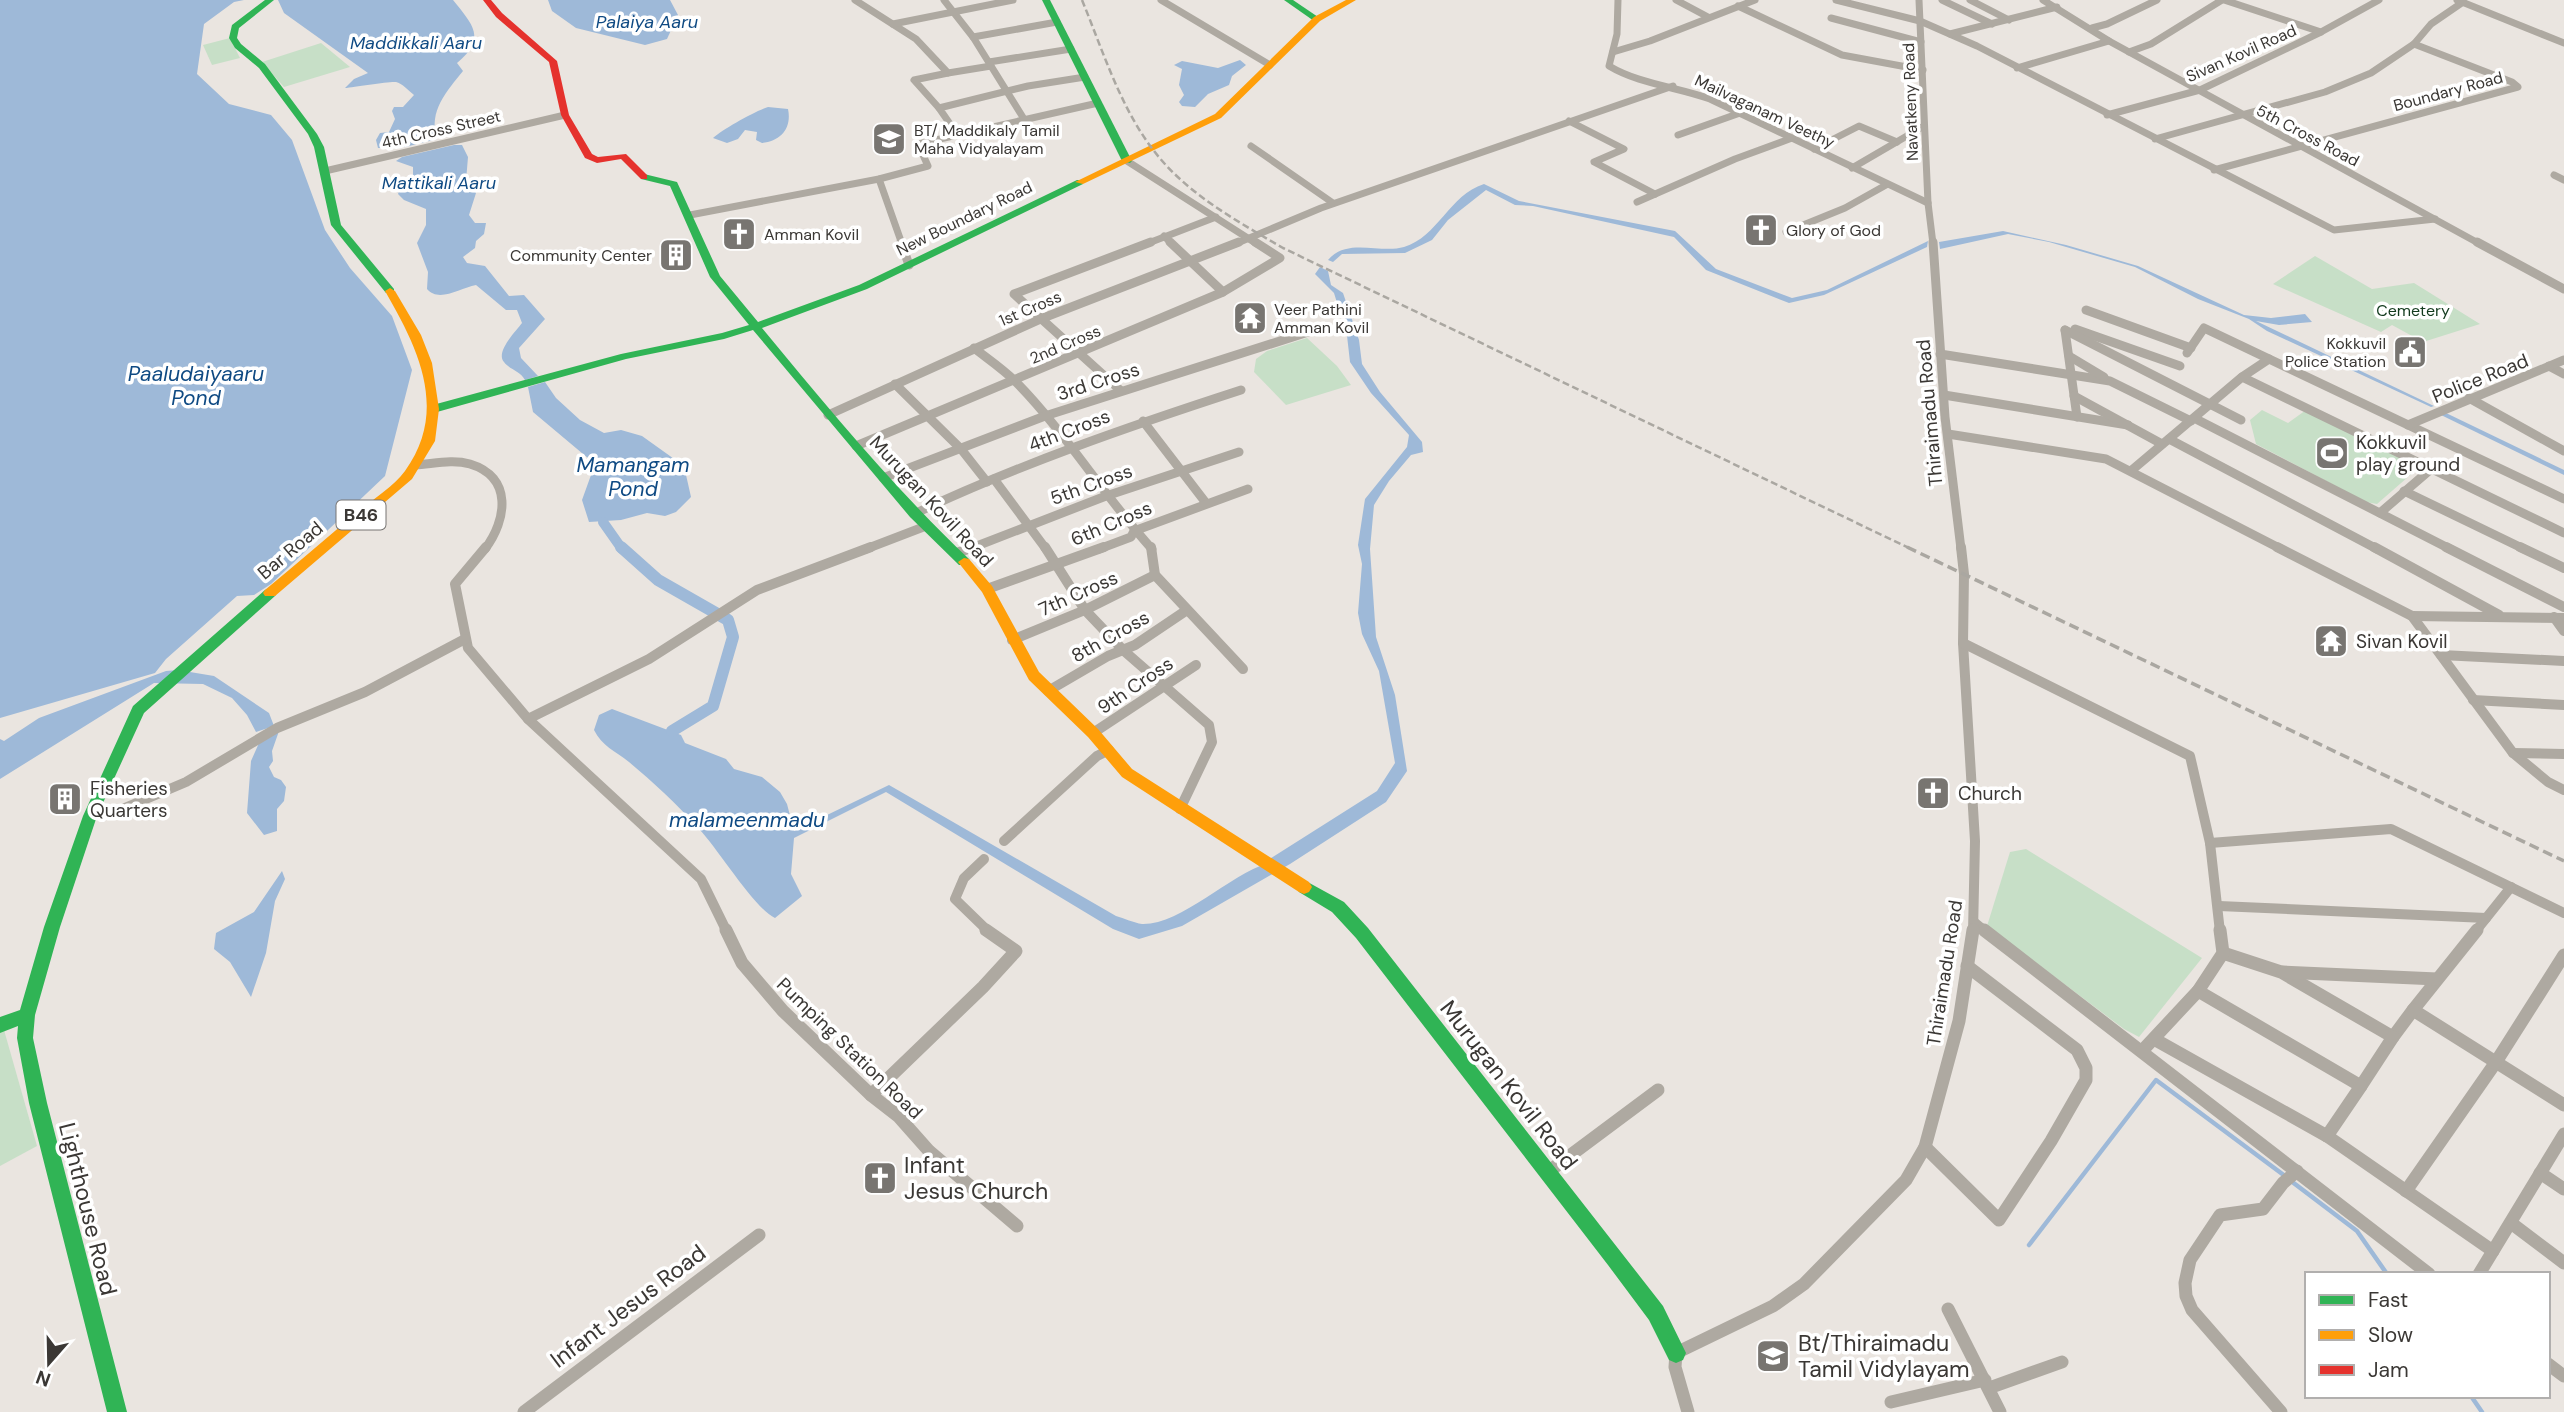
<svg xmlns="http://www.w3.org/2000/svg" width="2564" height="1412" font-family="'DM Sans',sans-serif">
<style>
.green{fill:#c7dfc7}
.water{fill:#9eb9d8}
.lines{fill:none;stroke-linecap:round;stroke-linejoin:round}
.stream{stroke:#9eb9d8;stroke-width:4.5}
.canal-far1{stroke:#9eb9d8;stroke-width:10}
.canal{stroke:#9eb9d8;stroke-width:12}
.street-far3{stroke:#aea9a1;stroke-width:7}
.street-far2{stroke:#aea9a1;stroke-width:9}
.street-far1{stroke:#aea9a1;stroke-width:10}
.street{stroke:#aea9a1;stroke-width:13}
.fast{fill:#30b455;fill-rule:evenodd}
.slow{fill:#ff9f0a;fill-rule:evenodd}
.jam{fill:#e5322d;fill-rule:evenodd}
.rail-far1{stroke:#aaa7a1;stroke-width:2.5;stroke-dasharray:7 3.5;stroke-linecap:butt}
.rail{stroke:#aaa7a1;stroke-width:3.5;stroke-dasharray:10 5;stroke-linecap:butt}
.labels{text-anchor:middle;stroke-width:7;stroke-linejoin:round;paint-order:stroke}
.far-street-label{font-size:16px;fill:#3b3835;stroke:#fff}
.far-poi-label{font-size:16px;fill:#3b3835;stroke:#fff;text-anchor:start}
.far-park-label{font-size:16px;fill:#133b1e;stroke:#fff}
.far-water-label{font-size:18px;font-style:italic;fill:#0f4a83;stroke:#fff}
.shield{fill:#fff;stroke:#767472;stroke-width:2}
.shield-label{font-size:18px;font-weight:bold;fill:#3b3835}
.street-label{font-size:19px;fill:#3b3835;stroke:#fff}
.poi-label{font-size:19px;fill:#3b3835;stroke:#fff;text-anchor:start}
.water-label{font-size:21px;font-style:italic;fill:#0f4a83;stroke:#fff}
.near-street-label{font-size:23px;fill:#3b3835;stroke:#fff}
.near-poi-label{font-size:23px;fill:#3b3835;stroke:#fff;text-anchor:start}
</style>
<rect width="100%" height="100%" fill="#eae5e0"/>
<g class="green">
<polygon points="230,38 240,58 212,65 203,45"/>
<polygon points="321,43 350,67 284,87 262,62"/>
<polygon points="2315,256 2372,289 2414,283 2480,324 2423,342 2392,325 2381,332 2273,284"/>
<polygon points="1307,338 1337,366 1351,385 1286,405 1254,372 1256,359 1267,351"/>
<polygon points="2262,410 2288,423 2306,410 2410,462 2416,470 2377,504 2366,502 2256,444 2250,420"/>
<polygon points="2026,849 2202,958 2139,1037 2124,1029 1987,926 2010,852"/>
<polygon points="4,1030 37,1146 0,1166 0,1032"/>
</g>
<g class="water">
<polygon points="0,0 244,0 234,2 204,24 197,74 229,104 271,115 292,140 325,230 350,268 392,316 412,370 385,476 271,584 254,595 237,596 166,659 155,673 0,718"/>
<path d="M278,0H453C473,25 487,38 457,63L463,71C447,91 428,111 437,139L405,147L378,148L376,140L380,133L389,132L395,119L392,111L394,107H403L414,95C409,91 402,83 396,82C391,81 354,87 345,88L354,79L368,73L284,13Z"/>
<polygon points="548,0 670,0 678,15 667,39 645,45 576,28 552,11"/>
<polygon points="1240,60 1246,65 1232,76 1229,85 1208,94 1195,107 1182,106 1179,102 1184,95 1179,85 1182,69 1174,65 1182,61 1218,68"/>
<path d="M768,107L788,109C792,128 781,141 762,143L756,140L757,132L745,130L738,139L727,143L713,138C723,129 755,111 768,107Z"/>
<path d="M454,145H462L468,157L466,181L476,193L469,215L475,223H486L484,234L476,241L475,248L463,257L467,263L485,266L509,296L524,295L545,319L519,348L521,358L538,376L525,380C520,371 510,370 504,362C495,352 516,331 522,323L517,310H506L476,285C460,288 439,303 427,289L428,272L417,243L426,225V209L404,200L398,194L401,186L413,175V167L396,161L402,157Z"/>
<path d="M1484,184L1519,201L1675,231L1716,269L1792,298L1827,290L1928,241L1927,247L1824,295L1789,303L1706,270L1674,237L1533,206L1515,205L1486,190L1448,220L1432,240L1405,253L1342,254L1333,262L1328,260C1347,237 1380,254 1404,247C1438,237 1449,195 1484,184Z"/>
<polygon points="2003,231 2066,245 2138,266 2244,315 2271,318 2305,314 2312,322 2279,325 2256,321 2434,406 2431,407 2267,331 2249,319 2198,299 2135,267 2049,242 2008,234 1940,249 1939,242"/>
<path d="M1320,267L1328,271L1331,285L1343,293L1359,340L1362,364L1380,392L1422,442L1423,452L1411,455L1389,481L1374,505L1370,549L1376,637L1395,695L1407,771L1386,802L1290,864L1182,926L1139,939L1113,929L886,792L794,838L791,874L802,896L775,918C754,908 719,850 699,829C678,805 653,782 629,762C615,751 602,746 594,730L599,715L612,709L681,735L685,743L726,759L734,769L762,777L780,792L787,804L794,831L889,785L1116,916C1124,918 1134,923 1142,924C1181,925 1229,875 1268,863V860L1377,791L1395,763L1379,671L1362,634L1358,613L1362,564L1358,545L1365,499L1407,447L1409,435L1371,393L1350,362L1345,318L1338,306L1334,293L1315,274Z"/>
<polygon points="545,382 556,398 580,420 604,433 621,430 642,436 684,466 691,497 676,512 665,516 647,513 621,520 589,522 582,500 595,464 533,412 528,387"/>
<polygon points="2446,413 2564,470 2564,475 2441,415"/>
<polygon points="178,670 214,676 269,713 274,726 256,732 247,715 232,698 203,684 154,683 0,779 0,739 4,741 39,718 166,671"/>
<polygon points="279,731 272,751 273,761 269,767 274,777 281,780 286,787 284,801 277,809 277,831 264,835 247,813 251,761 259,743"/>
<polygon points="282,871 285,879 275,901 266,953 251,997 230,962 214,949 216,933 254,912"/>
</g>
<g class="lines">
<g class="stream">
<polyline points="2291,1181 2357,1231 2387,1274"/>
<polyline points="2029,1245 2156,1080 2285,1176"/>
<polyline points="2471,1396 2482,1412"/>
</g>
<polyline class="canal-far1" points="603,522 622,549"/>
<polyline class="canal" points="621,547 658,580 728,620 733,637 713,706 672,731"/>
<g class="street-far3">
<polyline points="855,0 916,39 948,73 991,66"/>
<polyline points="944,0 973,37 1024,119"/>
<polyline points="1161,0 1270,65"/>
<path d="M1618,0L1617,34L1609,66C1639,84 1677,87 1710,99L1928,203"/>
<polyline points="1676,0 1708,17"/>
<polyline points="1836,0 1920,21 1977,46 2334,230 2435,219"/>
<polyline points="1919,0 1928,203 1933,244"/>
<polyline points="1942,0 1992,24"/>
<polyline points="1970,0 2009,20"/>
<polyline points="2043,0 2109,41 2480,244"/>
<polyline points="2224,0 2321,32"/>
<polyline points="2457,0 2564,43"/>
<polyline points="1738,6 1842,55 1923,70"/>
<polyline points="1831,18 1921,42"/>
<polyline points="893,24 1013,0"/>
<polyline points="2092,28 2107,24 2157,0"/>
<polyline points="1950,34 2057,7"/>
<polyline points="973,37 1057,22"/>
<polyline points="1613,52 1650,41 1755,0"/>
<polyline points="2129,52 2151,44 2222,0"/>
<polyline points="989,62 1071,49"/>
<polyline points="2017,68 2109,41"/>
<polyline points="939,108 914,80 948,73"/>
<polyline points="2107,115 2200,90 2321,32 2379,0"/>
<polyline points="1569,121 1624,149 1594,162 1655,194"/>
<polyline points="957,134 939,108 1028,86 1085,77"/>
<polyline points="1678,135 1740,113"/>
<polyline points="2155,139 2325,92 2371,73 2414,44"/>
<polyline points="1251,146 1333,203"/>
<polyline points="1814,149 1859,126 1897,142"/>
<polyline points="1127,161 1257,244"/>
<polyline points="1852,168 1924,126"/>
<polyline points="2214,170 2518,87 2512,82 2414,44 2431,24 2463,2"/>
<polyline points="325,171 565,115"/>
<polyline points="2554,175 2564,180"/>
<polyline points="879,179 902,244"/>
<polyline points="1637,202 1735,159 1792,138"/>
<polyline points="690,215 879,179 928,166 918,144 1098,103"/>
<polyline points="1786,232 1845,208 1886,185"/>
<polyline points="1164,236 1172,244"/>
<polyline points="1146,244 1216,217"/>
<polyline points="1235,244 1321,208 1673,86"/>
</g>
<g class="street-far2">
<polyline points="901,242 909,265"/>
<polyline points="1170,242 1223,292"/>
<polyline points="1933,242 1945,417 1961,549"/>
<polyline points="2477,242 2564,289"/>
<polyline points="2086,310 2191,348"/>
<polyline points="2075,329 2180,366"/>
<polyline points="2065,330 2241,420"/>
<polyline points="2065,330 2077,417"/>
<path d="M974,348C988,359 1003,369 1016,382C1066,433 1104,496 1152,549"/>
<polyline points="2187,353 2204,328 2564,499"/>
<polyline points="1940,354 2110,381 2191,421"/>
<polyline points="2069,356 2104,377"/>
<polyline points="2549,366 2564,374"/>
<polyline points="2242,377 2564,533"/>
<polyline points="895,384 961,449 987,482"/>
<polyline points="1120,390 1014,294 1151,242"/>
<polyline points="1944,395 2128,425"/>
<polyline points="2074,396 2162,444"/>
<polyline points="2469,398 2564,451"/>
<polyline points="828,415 1043,318 1239,242"/>
<polyline points="2194,418 2450,549"/>
<polyline points="1143,421 1206,503"/>
<polyline points="2408,425 2564,360"/>
<polyline points="1948,434 2106,459 2281,549"/>
<polyline points="2169,439 2377,549"/>
<polyline points="856,446 1223,292 1280,258 1255,242"/>
<path d="M415,465C433,464 452,459 470,464C513,477 507,520 485,549"/>
<polyline points="2132,470 2242,377 2269,359"/>
<polyline points="883,478 1045,416 1327,326"/>
<polyline points="994,479 1046,549"/>
<polyline points="2404,491 2524,549"/>
<polyline points="2380,513 2431,469"/>
<path d="M914,514C1020,464 1130,426 1241,390"/>
<polyline points="866,549 926,526"/>
<polyline points="969,549 1106,496 1239,452"/>
<polyline points="1099,549 1131,537 1134,531 1248,489"/>
</g>
<g class="street-far1">
<polyline points="486,547 455,584 468,648 528,719 701,879 727,932"/>
<polyline points="1045,547 1085,610 1123,650 1209,725 1212,742 1180,809"/>
<polyline points="1151,547 1155,575 1243,669"/>
<polyline points="1961,547 1964,574 1963,643 1975,841 1973,932"/>
<polyline points="2277,547 2412,616 2513,753 2548,782 2564,790"/>
<polyline points="2374,547 2499,615"/>
<polyline points="2446,547 2564,607"/>
<polyline points="2520,547 2564,568"/>
<polyline points="957,553 973,547"/>
<polyline points="987,589 1104,547"/>
<polyline points="2412,616 2564,618"/>
<polyline points="2554,617 2564,631"/>
<polyline points="1012,640 1085,610 1155,575"/>
<polyline points="1963,643 2190,756 2210,843 2220,932"/>
<polyline points="2441,655 2564,661"/>
<polyline points="1048,691 1108,656 1135,645 1187,610"/>
<polyline points="2473,700 2564,705"/>
<polyline points="528,719 649,659 757,590 871,547"/>
<polyline points="1093,733 1196,665"/>
<polyline points="2513,753 2564,754"/>
<polyline points="90,816 120,810 186,782 277,728 365,692 465,639"/>
<polyline points="1004,841 1097,756 1109,750"/>
<polyline points="2210,843 2391,829 2564,913"/>
<polyline points="984,859 964,878 955,899 989,932"/>
<polyline points="2219,906 2486,918"/>
<polyline points="1974,922 1986,932"/>
<polyline points="2475,932 2511,887"/>
</g>
<g class="street">
<polyline points="726,930 742,963 783,1011 871,1095 898,1116 929,1151 1017,1226"/>
<polyline points="1984,930 2429,1274"/>
<polyline points="2477,930 2413,1010 2564,1105"/>
<polyline points="2223,953 2281,972 2393,1037 2413,1010"/>
<polyline points="2283,972 2437,979"/>
<polyline points="2198,991 2361,1086 2393,1037"/>
<polyline points="2154,1039 2327,1136 2493,1251"/>
<polyline points="2142,1051 2198,991 2223,953 2220,930"/>
<polyline points="871,1095 983,987 1016,951 986,930"/>
<polyline points="2327,1136 2361,1086"/>
<polyline points="1925,1147 1999,1220 2051,1141 2086,1080 2086,1068 2077,1050 1967,966"/>
<polyline points="1548,1172 1658,1090"/>
<polyline points="2540,1173 2564,1189"/>
<polyline points="2406,1191 2496,1062 2564,955"/>
<polyline points="2511,1223 2564,1263"/>
<polyline points="2479,1274 2564,1134"/>
<polyline points="1948,1309 2000,1412"/>
<polyline points="2548,1364 2564,1376"/>
<polyline points="1989,1388 2062,1362"/>
<polyline points="1891,1402 1985,1380"/>
<polyline points="524,1412 759,1235"/>
<polyline points="1688,1412 1675,1367 1676,1353 1773,1306 1804,1284 1906,1180 1925,1147 1959,1021 1973,930"/>
<polyline points="2281,1412 2192,1310 2186,1296 2185,1283 2190,1260 2220,1215 2263,1209 2283,1183 2297,1171"/>
</g>
<g class="fast">
<polygon points="265,0 274,0 239,28 237,38 241,44 265,64 317,134 324,147 341,225 394,289 394,293 386,293 331,225 314,147 308,134 259,68 235,48 229,38 232,25"/>
<polygon points="1042,0 1050,0 1132,161 1130,163 1122,161"/>
<polygon points="1284,0 1293,0 1321,19 1314,21"/>
<path d="M644,174L677,182L720,276L758,322L859,285L1077,180H1083V184L867,289L762,328C828,408 893,487 969,559L970,562L969,565H959L910,517L753,330L724,339L626,359L437,412H429V406L621,354L722,333L749,325L710,277L670,186L641,179V175Z"/>
<polygon points="270,588 277,593 275,596 144,713 97,816 60,927 35,1015 33,1038 47,1103 127,1412 107,1412 29,1103 17,1038 18,1026 0,1033 0,1017 20,1010 44,927 83,816 133,706 265,590"/>
<polygon points="1304,880 1344,902 1368,928 1663,1306 1686,1353 1683,1360 1676,1363 1669,1360 1649,1320 1608,1265 1356,938 1332,912 1299,892 1296,887 1299,882"/>
</g>
<g class="slow">
<polygon points="1346,0 1356,0 1320,21 1221,118 1083,184 1075,182 1215,114 1314,17"/>
<path d="M390,288L395,291L421,335L432,363L439,409L435,441L412,479L275,596H265L263,593L265,590C296,564 326,539 356,513C372,500 393,487 405,471C449,410 418,348 385,291Z"/>
<polygon points="964,558 969,559 992,586 1039,672 1098,729 1132,769 1309,882 1312,887 1309,892 1304,894 1299,892 1122,777 1088,737 1029,680 982,592 958,562"/>
</g>
<polygon class="jam" points="483,0 491,0 502,13 557,61 569,115 592,154 598,157 626,154 647,175 647,179 641,179 621,159 597,163 585,158 561,115 549,62 496,17"/>
<path class="rail-far1" d="M1082,0C1103,51 1120,107 1154,151C1187,194 1237,221 1283,248L1911,549"/>
<polyline class="rail" points="1907,547 2564,861"/>
</g>
<defs>
<g id="school-square" transform="scale(1.75)"><rect x="-9" y="-9" width="18" height="18" rx="4" fill="#787571" stroke="#fff"/><path d="M0-5L7-2L0 1L-7-2ZM-4 1L0 2.5L4 1V4Q0 6-4 4Z" fill="#fff"/></g>
<g id="church-square" transform="scale(1.75)"><rect x="-9" y="-9" width="18" height="18" rx="4" fill="#787571" stroke="#fff"/><path d="M-1.2-6h2.4v3.5h3.3v2.4h-3.3V6h-2.4V-.1h-3.3v-2.4h3.3Z" fill="#fff"/></g>
<g id="building-square" transform="scale(1.75)"><rect x="-9" y="-9" width="18" height="18" rx="4" fill="#787571" stroke="#fff"/><path d="M-4-6H4V6H1V3H-1V6H-4ZM-2.5-4.3h1.7v1.8h-1.7ZM.8-4.3h1.7v1.8H.8ZM-2.5-1h1.7V.8h-1.7ZM.8-1h1.7V.8H.8Z" fill="#fff"/></g>
<g id="temple-square" transform="scale(1.75)"><rect x="-9" y="-9" width="18" height="18" rx="4" fill="#787571" stroke="#fff"/><path d="M0-6L5-2H3V0L6.5 2.5H4V6H1.5V3h-3V6H-4V2.5H-6.5L-3 0V-2H-5Z" fill="#fff"/></g>
<g id="civic-square" transform="scale(1.75)"><rect x="-9" y="-9" width="18" height="18" rx="4" fill="#787571" stroke="#fff"/><path d="M-.6-6.5H3V-4.5H.6V-3L4-1V1h2V6H-6V1h2V-1L-.6-3ZM-1.2 2.5V6h2.4V2.5Z" fill="#fff"/></g>
<g id="stadium-square" transform="scale(1.75)"><rect x="-9" y="-9" width="18" height="18" rx="4" fill="#787571" stroke="#fff"/><path d="M0-5a6.5 5 0 1 0 0 10a6.5 5 0 1 0 0-10ZM-3.5-1.8h7v3.6h-7Z" fill="#fff"/></g>
</defs>
<g fill-rule="evenodd">
<use href="#school-square" x="889" y="139"/>
<use href="#church-square" x="1761" y="230"/>
<use href="#church-square" x="739" y="234"/>
<use href="#building-square" x="676" y="255"/>
<use href="#temple-square" x="1250" y="318"/>
<use href="#civic-square" x="2410" y="352"/>
<use href="#stadium-square" x="2332" y="453"/>
<use href="#temple-square" x="2331" y="641"/>
<use href="#church-square" x="1933" y="793"/>
<use href="#building-square" x="65" y="799"/>
<use href="#church-square" x="880" y="1178"/>
<use href="#school-square" x="1773" y="1356"/>
</g>
<g class="labels">
<g class="far-street-label">
<text transform="translate(2241 53) rotate(-24)" y="6">Sivan Kovil Road</text>
<text transform="translate(2448 91) rotate(-15)" y="6">Boundary Road</text>
<text transform="translate(1910 102) rotate(-92)" y="6">Navatkeny Road</text>
<text transform="translate(1765 111) rotate(25)" y="6">Mailvaganam Veethy</text>
<text transform="translate(441 129) rotate(-13)" y="6">4th Cross Street</text>
<text transform="translate(2308 135) rotate(28)" y="6">5th Cross Road</text>
<text transform="translate(964 218) rotate(-26)" y="6">New Boundary Road</text>
<text transform="translate(1030 308) rotate(-23)" y="6">1st Cross</text>
<text transform="translate(1065 344) rotate(-23)" y="6">2nd Cross</text>
</g>
<g class="far-poi-label">
<text x="914" y="136">BT/ Maddikaly Tamil<tspan x="914" dy="18">Maha Vidyalayam</tspan></text>
<text x="1786" y="236">Glory of God</text>
<text x="764" y="240">Amman Kovil</text>
<text x="652" y="261" text-anchor="end">Community Center</text>
<text x="1274" y="315">Veer Pathini<tspan x="1274" dy="18">Amman Kovil</tspan></text>
<text x="2386" y="349" text-anchor="end">Kokkuvil<tspan x="2386" dy="18">Police Station</tspan></text>
</g>
<g class="far-park-label">
<text x="2413" y="316">Cemetery</text>
</g>
<g class="far-water-label">
<text x="647" y="28">Palaiya Aaru</text>
<text x="416" y="49">Maddikkali Aaru</text>
<text x="439" y="189">Mattikali Aaru</text>
</g>
<rect class="shield" x="336.5" y="500.5" width="49" height="29" rx="5"/>
<g class="shield-label">
<text x="361" y="521">B46</text>
</g>
<g class="street-label">
<text transform="translate(2480 378) rotate(-22)" y="7">Police Road</text>
<text transform="translate(1098 381) rotate(-18)" y="7">3rd Cross</text>
<text transform="translate(1929 413) rotate(-95)" y="7">Thiraimadu Road</text>
<text transform="translate(1069 430) rotate(-21)" y="7">4th Cross</text>
<text transform="translate(1091 484) rotate(-20)" y="7">5th Cross</text>
<text transform="translate(932 501) rotate(47)" y="7">Murugan Kovil Road</text>
<text transform="translate(1111 523) rotate(-23)" y="7">6th Cross</text>
<text transform="translate(290 550) rotate(-40)" y="7">Bar Road</text>
<text transform="translate(1078 593) rotate(-24)" y="7">7th Cross</text>
<text transform="translate(1110 636) rotate(-29)" y="7">8th Cross</text>
<text transform="translate(1135 685) rotate(-34)" y="7">9th Cross</text>
<text transform="translate(1944 973) rotate(-81)" y="7">Thiraimadu Road</text>
<text transform="translate(850 1048) rotate(44)" y="7">Pumping Station Road</text>
</g>
<g class="poi-label">
<text x="2356" y="449">Kokkuvil<tspan x="2356" dy="22">play ground</tspan></text>
<text x="2356" y="648">Sivan Kovil</text>
<text x="90" y="795">Fisheries<tspan x="90" dy="22">Quarters</tspan></text>
<text x="1958" y="800">Church</text>
</g>
<g class="water-label">
<text x="196" y="381">Paaludaiyaaru<tspan x="196" dy="24">Pond</tspan></text>
<text x="633" y="472">Mamangam<tspan x="633" dy="24">Pond</tspan></text>
<text x="747" y="827">malameenmadu</text>
</g>
<g class="near-street-label">
<text transform="translate(1509 1085) rotate(52)" y="8">Murugan Kovil Road</text>
<text transform="translate(88 1209) rotate(76)" y="8">Lighthouse Road</text>
<text transform="translate(628 1306) rotate(-37)" y="8">Infant Jesus Road</text>
</g>
<g class="near-poi-label">
<text x="904" y="1173">Infant<tspan x="904" dy="26">Jesus Church</tspan></text>
<text x="1798" y="1351">Bt/Thiraimadu<tspan x="1798" dy="26">Tamil Vidylayam</tspan></text>
</g>
</g>
<rect x="2305" y="1272" width="245" height="126" fill="#ffffff" stroke="#b1afae" stroke-width="2"/>
<rect x="2319" y="1295" width="35" height="10" fill="#30b455" stroke="#b1afae" stroke-width="2"/>
<text x="2368" y="1307" font-size="21" fill="#3b3835">Fast</text>
<rect x="2319" y="1330" width="35" height="10" fill="#ff9f0a" stroke="#b1afae" stroke-width="2"/>
<text x="2368" y="1342" font-size="21" fill="#3b3835">Slow</text>
<rect x="2319" y="1365" width="35" height="10" fill="#e5322d" stroke="#b1afae" stroke-width="2"/>
<text x="2368" y="1377" font-size="21" fill="#3b3835">Jam</text>
<g transform="translate(49 1363) rotate(200)" stroke="#ffffff" stroke-width="5" paint-order="stroke">
<path d="M0-5L12 26L0 18L-12 26Z" fill="#3b3835"/>
<text y="-10" font-size="19" font-weight="bold" text-anchor="middle" fill="#3b3835">N</text>
</g>
</svg>
